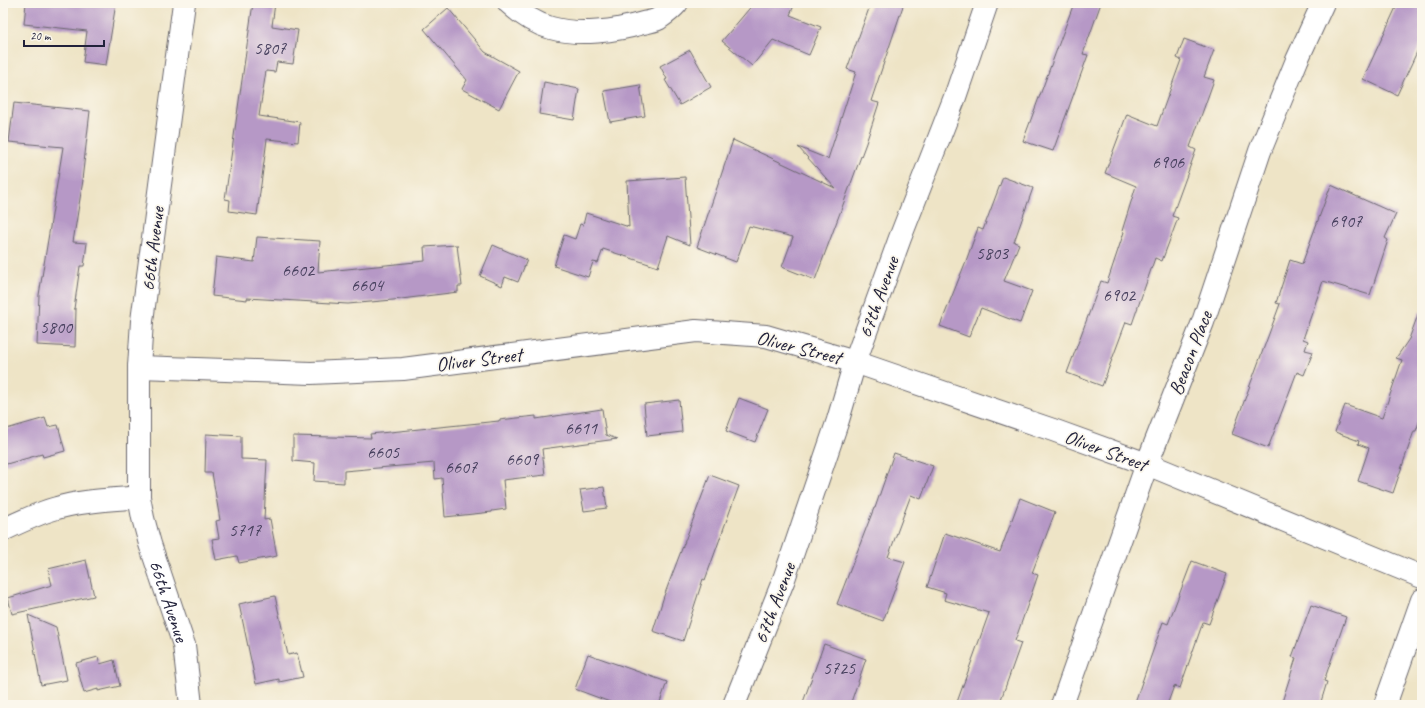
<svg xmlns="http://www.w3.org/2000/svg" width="1425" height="708" font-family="Caveat,sans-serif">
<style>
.building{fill:#b698c6}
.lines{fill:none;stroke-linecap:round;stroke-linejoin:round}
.street-casing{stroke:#69666c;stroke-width:24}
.street{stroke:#fff;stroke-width:22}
.labels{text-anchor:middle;stroke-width:3.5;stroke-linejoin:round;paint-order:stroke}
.number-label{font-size:18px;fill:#47405e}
.street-label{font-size:20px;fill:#22223b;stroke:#fbf7ec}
</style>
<rect width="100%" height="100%" fill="#fbf7ec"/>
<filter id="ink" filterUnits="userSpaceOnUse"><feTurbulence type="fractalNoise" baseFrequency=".025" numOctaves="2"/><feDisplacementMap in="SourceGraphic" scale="8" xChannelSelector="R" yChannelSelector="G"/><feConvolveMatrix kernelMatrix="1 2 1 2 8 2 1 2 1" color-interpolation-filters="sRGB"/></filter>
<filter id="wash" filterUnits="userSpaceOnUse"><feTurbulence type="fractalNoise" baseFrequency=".012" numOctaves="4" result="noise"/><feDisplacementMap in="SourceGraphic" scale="16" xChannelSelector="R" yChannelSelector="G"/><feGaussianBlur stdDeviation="0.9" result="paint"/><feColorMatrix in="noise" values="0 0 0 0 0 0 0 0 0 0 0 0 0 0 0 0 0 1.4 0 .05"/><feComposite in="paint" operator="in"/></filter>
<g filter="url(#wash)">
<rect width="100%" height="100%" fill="#eee4c6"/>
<g id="blocks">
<g class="building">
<polygon points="26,3 116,3 106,65 83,62 87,31 24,24"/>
<polygon points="253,3 275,3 272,26 298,30 293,64 277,62 275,72 266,71 259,116 300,122 298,142 267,139 257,215 229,211 230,200 225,199"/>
<polygon points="754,3 795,3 790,15 821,27 809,55 773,40 752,66 722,41"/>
<polygon points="871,3 904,3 871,101 879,103 866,143 815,280 782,267 793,237 749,226 736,262 697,247 733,140 835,188 798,147 828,159 856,72 847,69"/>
<polygon points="1074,3 1101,3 1083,54 1088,55 1053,151 1023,141"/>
<polygon points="1398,3 1422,3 1422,41 1397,95 1363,79"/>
<polygon points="448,8 485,52 519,71 499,109 462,89 467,80 424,29"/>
<polygon points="1184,39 1214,50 1204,77 1214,80 1190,147 1196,150 1172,216 1178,218 1162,261 1155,258 1132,324 1126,322 1102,386 1067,373 1101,281 1107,283 1124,232 1122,231 1136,186 1105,173 1127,114 1157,126 1181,60 1177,58"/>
<polygon points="690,50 711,87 680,105 665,80 667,79 660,66"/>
<polygon points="544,82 579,89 574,120 539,114"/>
<polygon points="640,85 645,116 610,122 604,91"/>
<polygon points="14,103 90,111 82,180 83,180 73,242 87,243 84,266 80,266 74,309 76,309 75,347 37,345 39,295 63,147 9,142"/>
<polygon points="685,177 690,245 668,236 658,267 603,249 598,263 593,262 588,277 554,266 564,235 575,239 580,224 583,225 586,213 629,227 627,181"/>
<polygon points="1003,177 1033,188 1014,242 1019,244 1004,281 1032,291 1020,323 981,308 969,337 940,326 966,261 978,228 983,230"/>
<polygon points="1331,185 1396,214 1385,238 1388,240 1370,295 1323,281 1303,339 1308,341 1305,350 1313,352 1304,375 1297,372 1268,448 1232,434 1280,304 1276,303 1290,260 1302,264"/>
<polygon points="257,237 320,241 318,272 425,261 424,247 457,245 462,286 458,286 458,292 393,300 348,304 247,298 247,300 212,296 216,257 254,262"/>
<polygon points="493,245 527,260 518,282 505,277 502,286 480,276"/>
<polygon points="1419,312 1422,313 1422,413 1416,431 1414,431 1393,493 1358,481 1369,448 1358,444 1359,441 1335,432 1345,405 1382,418 1402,360 1396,358 1409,339"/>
<polygon points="739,398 768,409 755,442 726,431"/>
<polygon points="679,400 682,432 647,436 644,404"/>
<polygon points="602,409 606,435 617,439 542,449 545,475 503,480 506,509 492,511 492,512 445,517 442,478 435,479 434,463 344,471 344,483 314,481 315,463 293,461 293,436 371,438 370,434 499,421 499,420 536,416 536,419"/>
<polygon points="45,418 48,427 58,425 65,451 43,457 42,454 3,465 3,430"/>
<polygon points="206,434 241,436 241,459 267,460 264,520 270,519 277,556 239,563 237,556 216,560 212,539 219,538 216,521 220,520 212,473 205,473"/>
<polygon points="894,453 933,466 921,499 911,495 888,557 905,562 883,621 837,604 874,508 875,508"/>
<polygon points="710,475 739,486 705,580 703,579 683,641 653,631 664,596"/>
<polygon points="604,487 607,508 584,511 580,490"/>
<polygon points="1020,498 1055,512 1032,573 1038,575 1015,641 1021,643 999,705 956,705 989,613 944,600 946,593 927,587 945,533 1000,552"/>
<polygon points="86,560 94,596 12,614 8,598 52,585 48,569"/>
<polygon points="1192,561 1227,574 1209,624 1203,622 1180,688 1174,686 1167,705 1134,705 1163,622 1168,624"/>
<polygon points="275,596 288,655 297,653 303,677 279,682 279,679 256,684 239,604"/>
<polygon points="1311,605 1346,617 1324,681 1327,682 1320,705 1281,705 1296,658 1292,657"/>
<polygon points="28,615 56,627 67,680 41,685"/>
<polygon points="824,644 866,659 850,705 802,705"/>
<polygon points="588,654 667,682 659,705 618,705 575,689"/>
<polygon points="98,657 100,664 114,660 120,686 98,691 98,689 84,693 76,663"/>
</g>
</g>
</g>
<g filter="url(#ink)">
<use href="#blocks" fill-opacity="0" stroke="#69666c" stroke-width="1"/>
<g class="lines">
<g class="street-casing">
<g id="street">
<path id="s1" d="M184,3L142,321L139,367V497L143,518L150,544L184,645L191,705"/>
<path d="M509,3C521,14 536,24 551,28C579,36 616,31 643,23C648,22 654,21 658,19C664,15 672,9 677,3"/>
<polyline points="139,367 311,373 403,369 696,331 766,336 855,362 1053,430 1147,464 1422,577"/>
<path d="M3,530C20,522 38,513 57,508C83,500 112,500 139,497"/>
<polyline points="734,705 784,579 838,420 855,362 900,238 955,97 987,3"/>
<polyline points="1062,705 1147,464 1203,322 1260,151 1297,60 1323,3"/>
<polyline points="1385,705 1422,600"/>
</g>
</g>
<use href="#street" class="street"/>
</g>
</g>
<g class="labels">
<g class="number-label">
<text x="270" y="54">5807</text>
<text x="1168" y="168">6906</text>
<text x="1346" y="227">6907</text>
<text x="992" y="259">5803</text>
<text x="298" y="276">6602</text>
<text x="367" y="291">6604</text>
<text x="1119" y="301">6902</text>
<text x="56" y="333">5800</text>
<text x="581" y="434">6611</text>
<text x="383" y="458">6605</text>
<text x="522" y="465">6609</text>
<text x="461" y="473">6607</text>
<text x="245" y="536">5717</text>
<text x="839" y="674">5725</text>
</g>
<g class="street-label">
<text transform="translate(152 249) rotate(-83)" y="7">66th Avenue</text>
<text transform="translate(878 297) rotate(-70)" y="7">67th Avenue</text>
<text transform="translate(799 347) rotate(14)" y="7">Oliver Street</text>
<text transform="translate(1190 353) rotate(-69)" y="7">Beacon Place</text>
<text transform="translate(479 359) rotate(-7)" y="7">Oliver Street</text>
<text transform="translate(1106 450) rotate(20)" y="7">Oliver Street</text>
<text dy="7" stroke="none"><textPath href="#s1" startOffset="605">66th Avenue</textPath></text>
<text transform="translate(774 603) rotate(-69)" y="7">67th Avenue</text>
</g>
</g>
<rect width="1425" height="708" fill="none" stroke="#fbf7ec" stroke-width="16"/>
<path d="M24 40v6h80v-6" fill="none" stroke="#22223b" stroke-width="2"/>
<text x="30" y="40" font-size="12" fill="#22223b" stroke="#fbf7ec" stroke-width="3" paint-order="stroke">20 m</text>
</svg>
